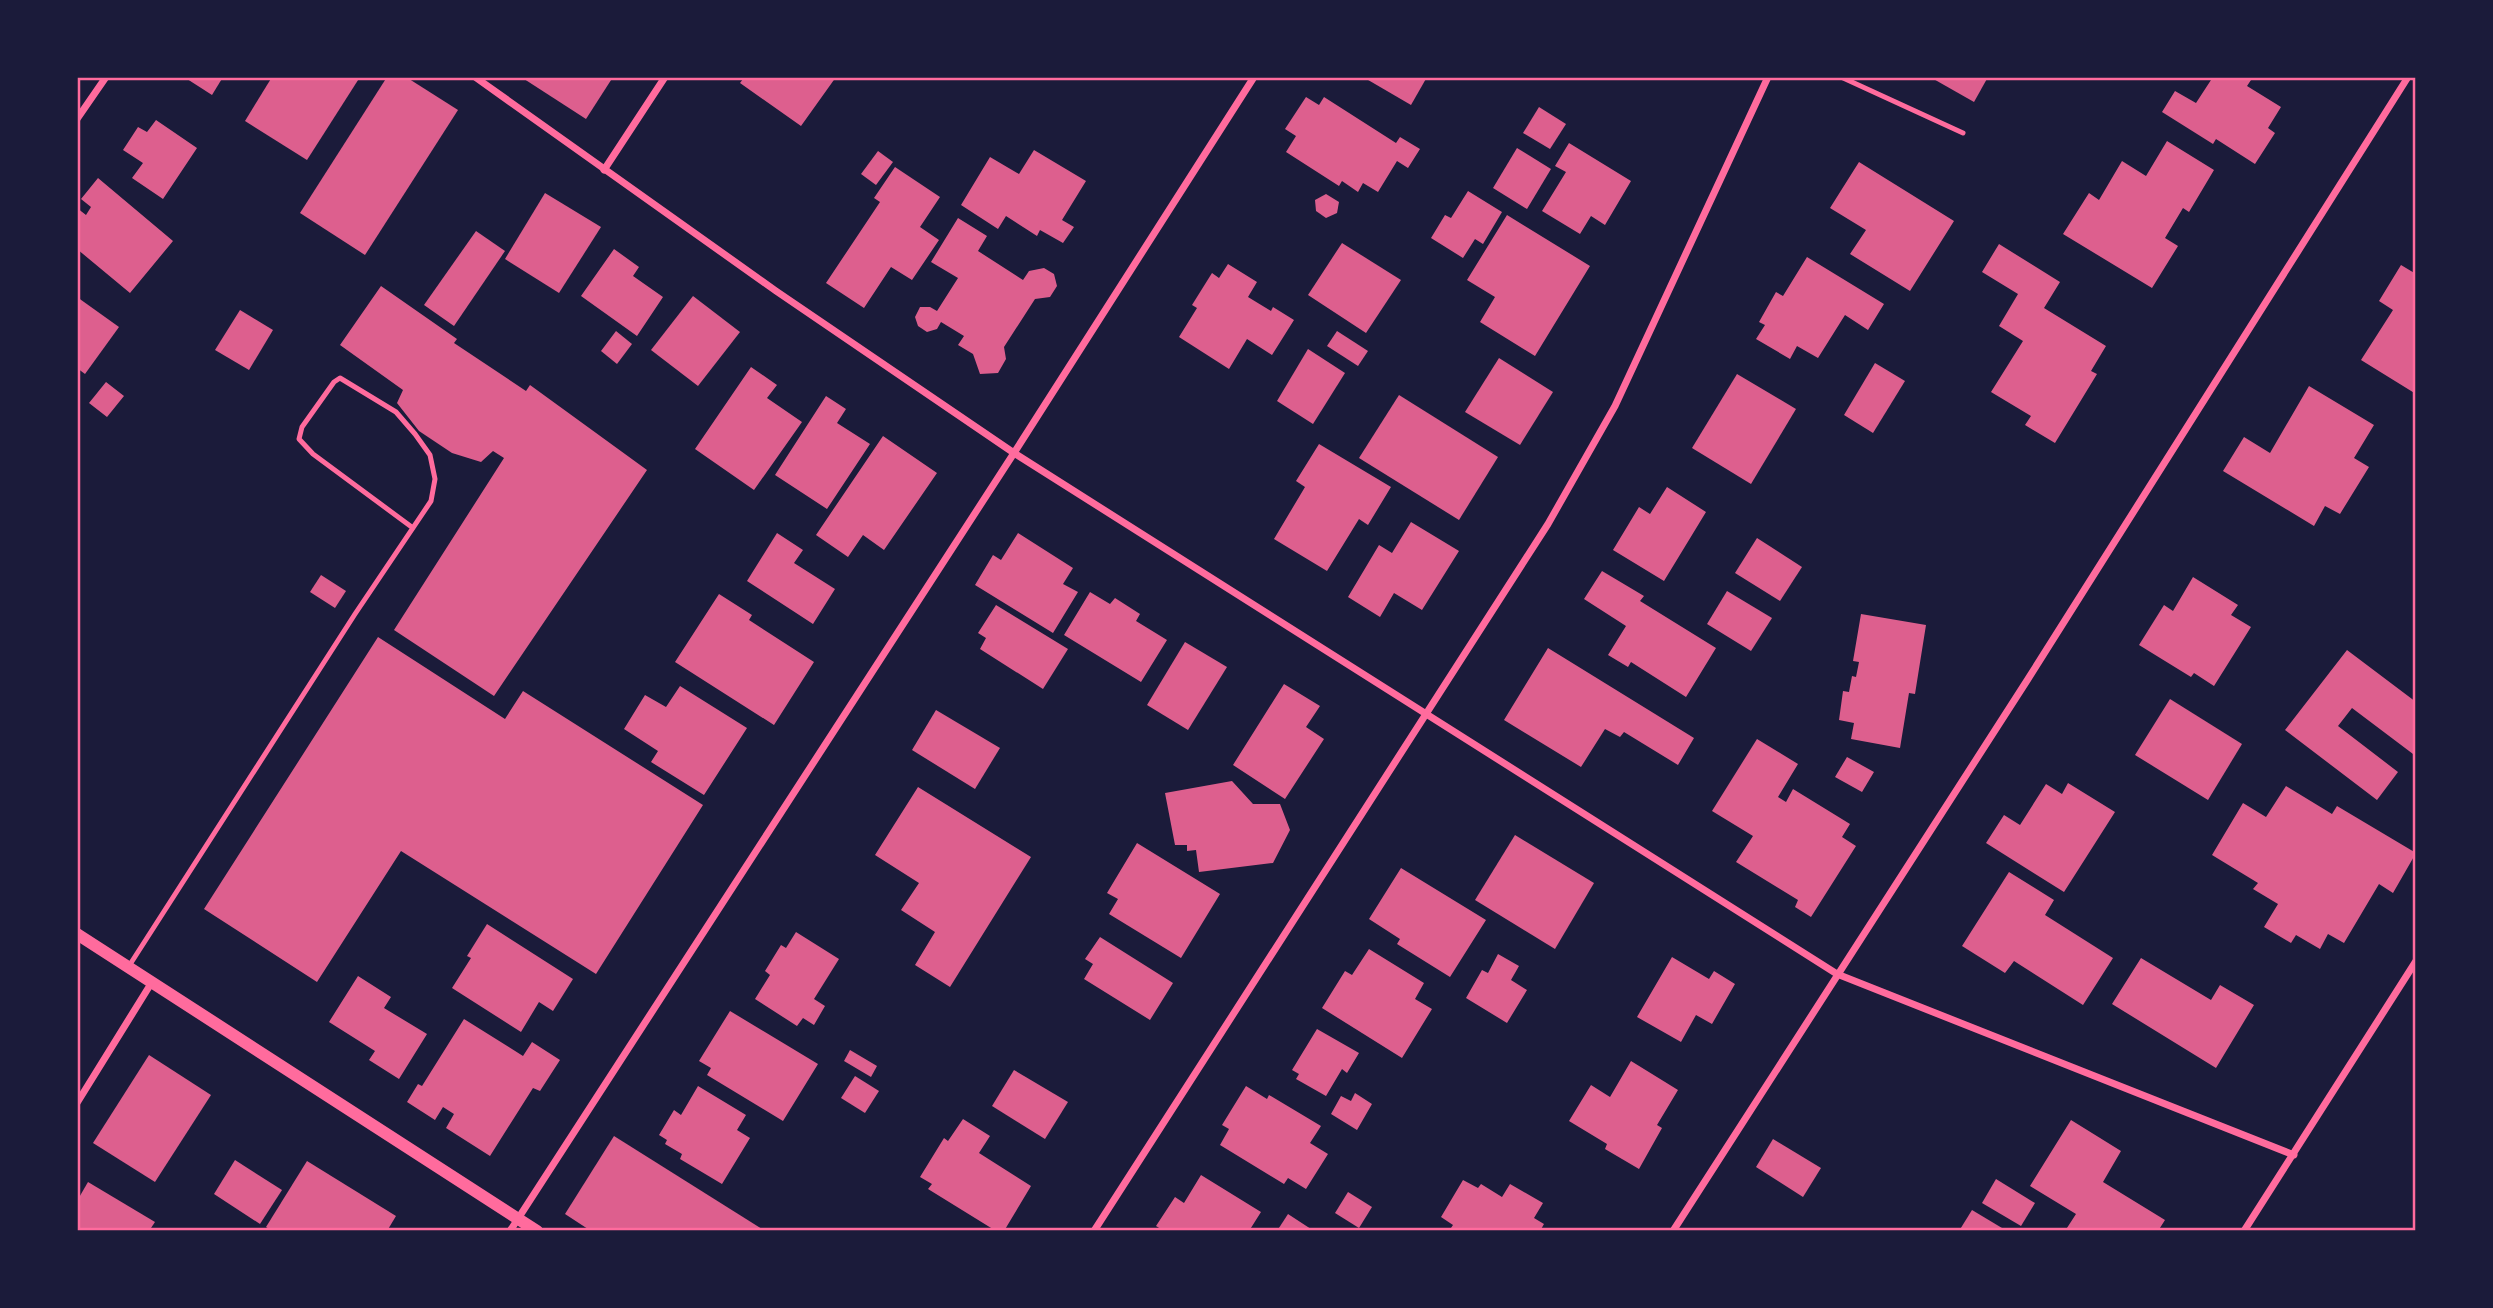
<svg xmlns="http://www.w3.org/2000/svg" width="2493" height="1308" font-family="Arial,sans-serif">
<style>
.building{fill:#dd5f8e}
.lines{fill:none;stroke-linecap:round;stroke-linejoin:round}
.service{stroke:#ff6b9d;stroke-width:5}
.minor{stroke:#ff6b9d;stroke-width:7}
.tertiary{stroke:#ff6b9d;stroke-width:12}
.neatline{fill:none;stroke:#ff6b9d;stroke-width:2.5}
</style>
<rect width="100%" height="100%" fill="#1b1b3a"/>
<g class="building">
<polygon points="184,77 223,77 212,95"/>
<polygon points="272,77 360,77 307,160 245,121"/>
<polygon points="387,77 406,77 458,110 365,255 300,213"/>
<polygon points="521,77 613,77 586,119"/>
<polygon points="740,77 836,77 801,126 740,83 743,79"/>
<polygon points="1363,77 1427,77 1411,105"/>
<polygon points="1930,77 1988,77 1974,102"/>
<polygon points="2207,77 2253,77 2247,86 2281,107 2268,128 2275,133 2255,164 2216,139 2213,144 2162,112 2175,91 2196,103 2211,80"/>
<polygon points="1306,97 1319,105 1324,97 1396,143 1400,137 1420,149 1408,168 1397,161 1378,192 1363,183 1358,192 1342,181 1339,186 1286,152 1296,136 1285,129"/>
<polygon points="1539,107 1566,124 1550,149 1523,133"/>
<polygon points="156,120 197,148 163,199 132,178 143,163 123,150 138,127 147,132"/>
<polygon points="2167,141 2214,170 2189,212 2183,208 2165,238 2178,246 2152,288 2063,234 2089,193 2099,200 2122,161 2146,176"/>
<polygon points="1569,143 1631,181 1605,225 1591,216 1580,234 1542,211 1566,172 1555,166"/>
<polygon points="1517,148 1551,169 1527,209 1493,188"/>
<polygon points="1034,150 1086,181 1062,220 1074,227 1063,243 1040,230 1037,236 1006,216 998,229 961,205 990,157 1019,174"/>
<polygon points="878,151 893,162 876,185 861,174"/>
<polygon points="1859,162 1954,221 1910,291 1850,254 1866,230 1830,208"/>
<polygon points="895,167 940,197 920,227 939,240 912,280 891,267 864,308 826,283 880,202 874,198"/>
<polygon points="98,178 173,241 130,293 77,249 77,208 86,215 91,207 81,199"/>
<polygon points="1468,191 1502,212 1483,244 1475,239 1463,258 1431,238 1445,215 1451,218"/>
<polygon points="545,193 601,227 559,293 505,259"/>
<polygon points="1326,194 1339,202 1337,213 1326,218 1316,211 1315,200"/>
<polygon points="1507,215 1590,266 1535,356 1480,322 1495,297 1467,280"/>
<polygon points="958,218 987,236 978,251 1023,280 1029,271 1044,268 1054,274 1057,286 1050,297 1035,299 1004,347 1006,359 998,373 980,374 973,354 958,345 964,336 941,322 937,329 927,332 918,326 915,317 920,307 930,307 937,311 958,278 931,262"/>
<polygon points="476,231 505,251 454,326 424,305"/>
<polygon points="1342,243 1401,280 1366,333 1308,295"/>
<polygon points="1999,244 2060,282 2044,308 2106,346 2091,371 2097,374 2055,443 2025,425 2031,416 1991,392 2023,341 1999,326 2018,294 1982,272"/>
<polygon points="614,249 639,267 633,276 663,297 637,336 581,296"/>
<polygon points="1807,257 1884,304 1868,330 1845,315 1818,358 1797,346 1790,359 1756,339 1765,325 1759,322 1776,292 1783,296"/>
<polygon points="1228,264 1257,282 1248,297 1271,311 1273,307 1294,320 1272,355 1247,339 1229,369 1179,337 1197,308 1192,305 1212,273 1219,278"/>
<polygon points="2401,265 2416,274 2416,394 2361,360 2393,310 2379,301"/>
<polygon points="381,286 457,339 454,343 526,391 530,385 647,470 494,696 394,630 504,458 493,451 481,462 452,453 419,431 397,403 403,390 340,345"/>
<polygon points="693,296 740,332 698,386 651,350"/>
<polygon points="77,297 119,327 85,374 77,368"/>
<polygon points="240,310 273,330 249,370 215,350"/>
<polygon points="616,331 632,344 617,364 601,351"/>
<polygon points="1337,331 1368,351 1358,366 1327,346"/>
<polygon points="1308,349 1345,373 1313,424 1277,401"/>
<polygon points="1499,358 1553,392 1520,445 1465,412"/>
<polygon points="1875,363 1905,381 1873,433 1844,415"/>
<polygon points="751,367 777,385 767,398 802,422 754,490 695,449"/>
<polygon points="1737,374 1796,409 1751,484 1692,448"/>
<polygon points="106,382 124,396 107,417 89,403"/>
<polygon points="2309,386 2374,425 2354,458 2369,467 2340,514 2325,506 2314,526 2223,471 2244,437 2270,453"/>
<polygon points="1399,395 1498,457 1459,520 1359,458"/>
<polygon points="826,396 846,409 837,423 870,444 827,509 775,475"/>
<polygon points="883,436 937,473 884,550 863,535 848,557 816,535"/>
<polygon points="1319,444 1391,487 1368,525 1359,519 1327,571 1274,539 1305,487 1296,481"/>
<polygon points="1667,487 1706,512 1664,581 1613,550 1639,507 1650,514"/>
<polygon points="1411,522 1459,551 1422,610 1394,593 1380,617 1348,597 1379,545 1392,553"/>
<polygon points="777,533 803,550 794,563 835,589 813,624 747,581"/>
<polygon points="1018,533 1073,568 1063,584 1078,592 1053,633 975,585 993,555 1001,560"/>
<polygon points="1757,538 1802,567 1780,601 1735,573"/>
<polygon points="1602,571 1644,596 1640,601 1716,648 1686,697 1631,662 1628,667 1608,655 1626,626 1584,599"/>
<polygon points="321,575 346,591 335,608 310,592"/>
<polygon points="2193,577 2238,605 2231,615 2251,627 2214,686 2194,673 2191,677 2139,645 2164,605 2173,611"/>
<polygon points="1727,591 1772,618 1751,651 1707,624"/>
<polygon points="1090,592 1110,604 1115,598 1140,614 1136,621 1167,640 1141,682 1064,635"/>
<polygon points="719,594 752,615 749,620 814,662 774,725 675,662"/>
<polygon points="996,605 1068,649 1043,689 980,649 986,638 978,633"/>
<polygon points="1861,614 1926,625 1915,694 1909,693 1900,748 1851,739 1854,723 1839,720 1843,691 1849,692 1852,676 1856,677 1859,662 1853,661"/>
<polygon points="378,637 505,719 523,691 703,805 596,974 401,851 317,982 204,909"/>
<polygon points="1185,642 1227,667 1188,730 1147,705"/>
<polygon points="1548,648 1694,738 1678,765 1624,732 1620,737 1605,729 1581,767 1504,720"/>
<polygon points="2347,650 2416,702 2416,750 2413,754 2352,708 2338,726 2398,772 2377,800 2285,730"/>
<polygon points="1284,684 1320,706 1306,727 1324,739 1285,799 1233,765"/>
<polygon points="680,686 747,728 704,795 651,762 658,751 624,729 645,695 666,707"/>
<polygon points="2170,699 2242,744 2208,800 2135,755"/>
<polygon points="936,710 1000,748 975,789 912,750"/>
<polygon points="1757,739 1798,764 1778,797 1786,802 1793,789 1850,824 1842,837 1856,846 1811,917 1795,907 1798,900 1736,862 1753,836 1712,811"/>
<polygon points="1847,757 1874,772 1862,792 1835,777"/>
<polygon points="1232,781 1253,804 1280,804 1290,830 1273,863 1199,872 1196,850 1187,851 1187,845 1175,845 1165,793"/>
<polygon points="2068,783 2115,812 2064,892 1986,843 2004,815 2020,825 2046,784 2062,794"/>
<polygon points="2286,786 2332,814 2337,806 2416,853 2393,893 2379,884 2344,943 2328,934 2320,949 2296,935 2291,943 2264,927 2278,904 2253,889 2258,883 2212,855 2243,803 2266,817"/>
<polygon points="918,787 1031,857 950,987 915,965 935,932 901,910 919,883 875,855"/>
<polygon points="1515,835 1594,883 1555,949 1475,900"/>
<polygon points="1137,843 1220,894 1181,958 1109,914 1118,899 1107,893"/>
<polygon points="1401,868 1486,920 1450,977 1397,944 1400,939 1369,919"/>
<polygon points="2009,872 2054,900 2045,915 2113,958 2083,1005 2014,961 2005,973 1962,946"/>
<polygon points="487,924 573,979 553,1011 539,1002 521,1032 452,988 471,958 467,956"/>
<polygon points="796,932 839,959 814,999 825,1006 814,1025 803,1018 797,1026 755,999 770,975 765,971 781,945 786,948"/>
<polygon points="1100,937 1173,983 1150,1020 1084,979 1093,964 1085,959"/>
<polygon points="1369,949 1424,983 1415,999 1432,1009 1402,1058 1322,1008 1345,971 1352,975"/>
<polygon points="1498,954 1519,966 1511,980 1527,990 1507,1023 1466,998 1482,970 1488,973"/>
<polygon points="1672,957 1709,979 1714,971 1735,984 1712,1024 1696,1015 1681,1042 1637,1017"/>
<polygon points="2141,958 2211,1000 2220,985 2254,1005 2216,1068 2112,1004"/>
<polygon points="358,976 391,997 384,1008 427,1034 399,1079 369,1060 375,1051 329,1022"/>
<polygon points="730,1011 818,1064 783,1121 707,1075 711,1068 699,1061"/>
<polygon points="464,1019 523,1056 532,1042 560,1060 540,1091 533,1088 490,1156 446,1128 454,1114 443,1107 435,1120 407,1102 418,1084 422,1086"/>
<polygon points="1317,1029 1359,1053 1347,1073 1342,1069 1326,1096 1296,1079 1299,1074 1292,1070"/>
<polygon points="850,1050 877,1066 871,1077 844,1061"/>
<polygon points="149,1055 211,1095 155,1182 93,1143"/>
<polygon points="1631,1061 1678,1090 1657,1125 1662,1128 1639,1169 1605,1149 1607,1144 1569,1121 1591,1085 1610,1097"/>
<polygon points="1014,1070 1068,1102 1045,1139 992,1106"/>
<polygon points="855,1076 879,1091 865,1113 841,1098"/>
<polygon points="698,1086 746,1115 737,1130 750,1138 722,1184 680,1159 682,1154 665,1144 667,1140 659,1135 674,1110 681,1115"/>
<polygon points="1246,1086 1267,1099 1269,1095 1321,1126 1310,1143 1328,1154 1306,1189 1288,1178 1284,1184 1220,1145 1229,1129 1222,1125"/>
<polygon points="1355,1093 1372,1104 1357,1130 1331,1114 1341,1096 1351,1101"/>
<polygon points="963,1119 990,1136 979,1153 1031,1186 1004,1231 996,1231 928,1189 932,1184 920,1177 944,1138 948,1141"/>
<polygon points="2071,1120 2121,1151 2103,1182 2165,1220 2158,1231 2065,1231 2076,1214 2030,1186"/>
<polygon points="614,1136 765,1231 591,1231 565,1214"/>
<polygon points="1773,1139 1821,1168 1803,1197 1756,1167"/>
<polygon points="235,1160 282,1190 260,1224 214,1194"/>
<polygon points="307,1161 396,1216 387,1231 272,1231 266,1227"/>
<polygon points="1201,1175 1261,1212 1249,1231 1164,1231 1156,1226 1175,1197 1184,1203"/>
<polygon points="1996,1179 2035,1203 2021,1226 1982,1203"/>
<polygon points="1463,1180 1478,1188 1481,1184 1502,1197 1510,1184 1543,1203 1534,1218 1544,1224 1540,1231 1449,1231 1453,1225 1441,1217"/>
<polygon points="88,1182 155,1222 149,1231 77,1231 77,1201"/>
<polygon points="1348,1192 1372,1207 1359,1228 1335,1213"/>
<polygon points="1972,1210 2007,1231 1959,1231"/>
<polygon points="1288,1214 1314,1231 1277,1231"/>
</g>
<g class="lines">
<g class="service">
<polyline points="1841,77 1963,133"/>
<polyline points="129,966 355,614 431,501 435,479 430,455 415,434 396,412 340,378 334,382 302,427 299,439 313,454 413,528"/>
</g>
<g class="minor">
<polyline points="475,77 776,291 1014,453 1837,974 2294,1155"/>
<polyline points="77,119 106,77"/>
<polyline points="604,170 665,77"/>
<polyline points="77,1103 152,982"/>
<polyline points="510,1231 1014,453 1254,77"/>
<polyline points="1094,1231 1548,524 1615,406 1768,77"/>
<polyline points="1673,1231 2028,679 2408,77"/>
<polyline points="2244,1231 2416,961"/>
</g>
<polyline class="tertiary" points="77,934 537,1231"/>
</g>
<rect width="2493" height="1308" fill="none" stroke="#1b1b3a" stroke-width="158"/>
<rect x="79" y="79" width="2335" height="1150" class="neatline"/>
</svg>
